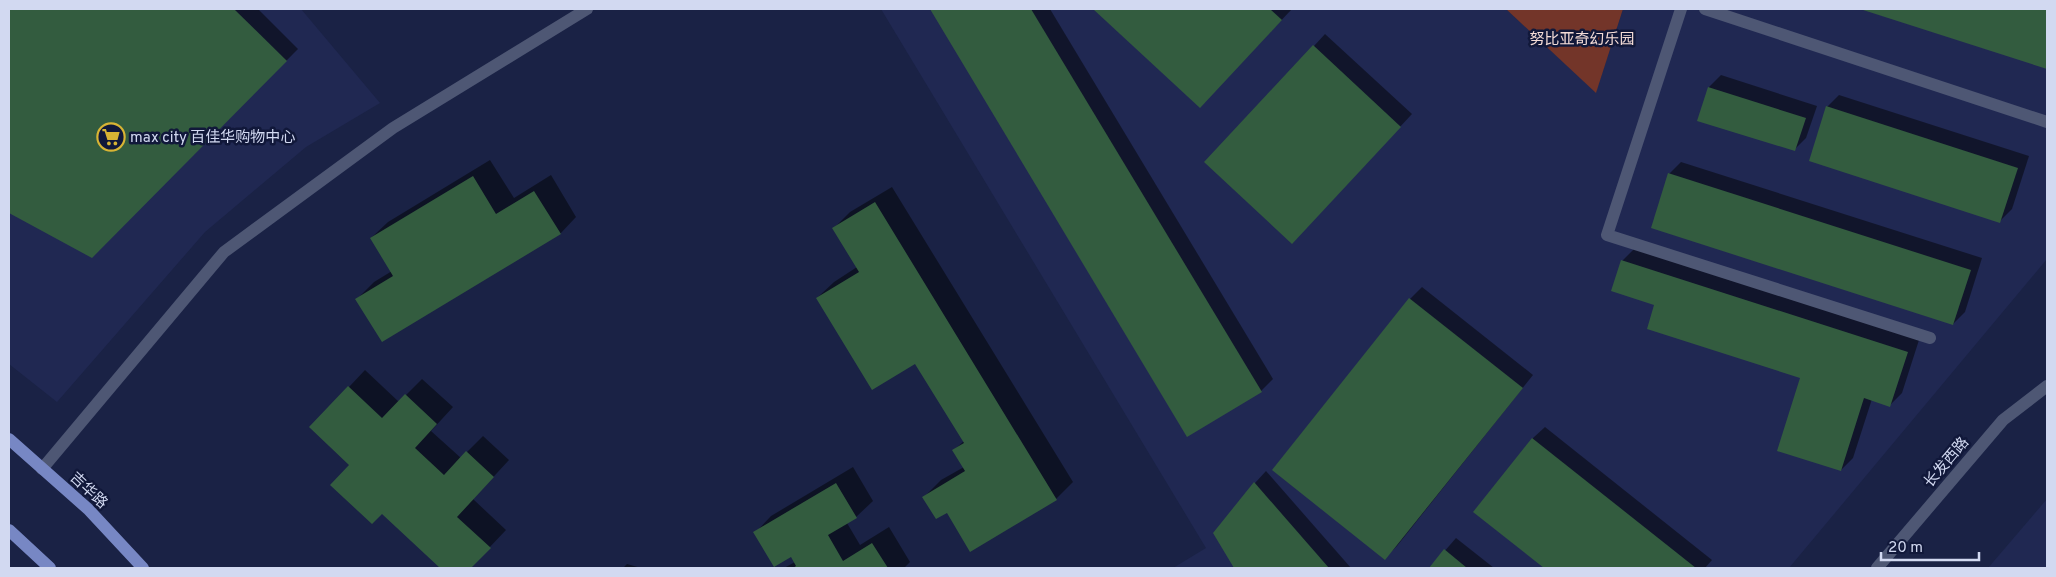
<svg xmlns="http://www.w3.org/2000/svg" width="2056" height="577" font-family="Overpass,'Noto Sans SC',sans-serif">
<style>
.built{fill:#202852}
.green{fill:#733529}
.shadow{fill:#0007}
.building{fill:#335c3f}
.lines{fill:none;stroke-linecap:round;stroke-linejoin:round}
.minor{stroke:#4e5774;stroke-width:12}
.major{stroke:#7787c4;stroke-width:12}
.labels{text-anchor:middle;stroke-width:5;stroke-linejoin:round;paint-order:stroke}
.park-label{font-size:15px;fill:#f4dcd7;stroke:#11183a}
.poi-label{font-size:15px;fill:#d2d9f1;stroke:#11183a;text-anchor:start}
.street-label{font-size:15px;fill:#d2d9f1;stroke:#11183a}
</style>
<rect width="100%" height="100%" fill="#1a2245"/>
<g class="built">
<polygon points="9,9 301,9 380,103 306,147 205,232 57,402 9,364"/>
<polygon points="881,9 1506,9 1596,92 1623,9 2047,9 2047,259 1789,568 1173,568 1206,548"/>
<polygon points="2047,499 2047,568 1988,568"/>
</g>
<polygon class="green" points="1506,9 1623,9 1596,93"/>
<g class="shadow">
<polygon points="9,9 258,9 298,49 92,256 9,211"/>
<polygon points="932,9 1050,9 1273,379 1261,391 1188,435"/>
<polygon points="1095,9 1292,9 1200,106"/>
<polygon points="1863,9 2047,9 2047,68"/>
<polygon points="1325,34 1412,114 1304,230 1314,46"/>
<polygon points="1721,75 1817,106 1806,138 1794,150 1699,120 1709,87"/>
<polygon points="1839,95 2029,156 2012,209 2000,221 1827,107"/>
<polygon points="490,160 514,198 551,175 576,217 560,234 357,299 374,282 392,271 371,238 388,222"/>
<polygon points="1681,162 1982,258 1965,312 1953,324 1669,174"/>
<polygon points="892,187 1073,482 1056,499 924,497 941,480 964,467 954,450 964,441 915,362 817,298 834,282 857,267 834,228 850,212"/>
<polygon points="1634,249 1919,340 1902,393 1890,405 1872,399 1853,458 1841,470 1802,377 1656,304 1622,261"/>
<polygon points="1422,287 1533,375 1397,546 1385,558 1274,470 1410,299"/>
<polygon points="365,370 399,402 422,379 453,407 431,431 461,458 483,436 509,460 473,499 506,530 470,568 442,568 382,512 351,465 349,387"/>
<polygon points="1545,427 1712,560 1705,568 1546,568 1475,512 1533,438"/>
<polygon points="853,467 873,501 856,517 847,523 860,545 889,527 910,562 904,568 784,568 795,562 791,556 755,533 771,516"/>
<polygon points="1266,471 1351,568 1236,568 1215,533 1255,483"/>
<polygon points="1456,538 1494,568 1430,568"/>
<polygon points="627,564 641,568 623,568"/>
</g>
<g class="building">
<polygon points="9,9 234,9 287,61 92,258 9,213"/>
<polygon points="930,9 1031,9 1262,392 1187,437"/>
<polygon points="1093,9 1270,9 1282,20 1200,108"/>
<polygon points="1860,9 2047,9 2047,69"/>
<polygon points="1313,45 1401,127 1292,244 1204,162"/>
<polygon points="1708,87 1806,118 1795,151 1697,121"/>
<polygon points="1826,106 2018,168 2000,223 1809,161"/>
<polygon points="1668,173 1971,270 1953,325 1651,228"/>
<polygon points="473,176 496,214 534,191 561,234 382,342 355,299 393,276 370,238"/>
<polygon points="875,202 1057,500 970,552 947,513 936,519 922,497 965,471 952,450 964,443 915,364 872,390 816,298 859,272 832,228"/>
<polygon points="1621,260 1908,352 1890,407 1864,398 1841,471 1777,451 1800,378 1647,329 1654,305 1611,291"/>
<polygon points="1409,298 1523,388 1385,560 1272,470"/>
<polygon points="348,386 382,418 405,394 437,424 415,448 444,475 466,451 494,477 457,517 491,548 471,568 440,568 382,514 372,524 330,485 349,465 309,427"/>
<polygon points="1532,438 1696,568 1544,568 1473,512"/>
<polygon points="1254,482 1329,568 1234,568 1213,533"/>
<polygon points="836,483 857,518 828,535 843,561 872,543 888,568 793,568 796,566 791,557 774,567 753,532"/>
<polygon points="1444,549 1467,568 1429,568"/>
</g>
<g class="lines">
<g class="minor">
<polyline points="1681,9 1607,235 1930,338"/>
<polyline points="1705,9 2047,122"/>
<polyline points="42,469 224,252 393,128 587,9"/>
<polyline points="1877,568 2003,420 2047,386"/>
</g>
<g class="major">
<polyline points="9,439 88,509 143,568"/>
<polyline points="9,530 50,568"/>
</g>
</g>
<defs>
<g id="supermarket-ring" transform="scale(1.4375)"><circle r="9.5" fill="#11183a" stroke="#d8b434" stroke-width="1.5"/><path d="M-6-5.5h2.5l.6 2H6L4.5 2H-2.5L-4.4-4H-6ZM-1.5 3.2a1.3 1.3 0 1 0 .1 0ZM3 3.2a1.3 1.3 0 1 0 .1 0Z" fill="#d8b434"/></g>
</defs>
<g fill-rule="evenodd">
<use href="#supermarket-ring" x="111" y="137"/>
</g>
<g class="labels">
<g class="park-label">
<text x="1582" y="44">努比亚奇幻乐园</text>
</g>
<g class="poi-label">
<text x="130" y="142">max city 百佳华购物中心</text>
</g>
<g class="street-label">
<text transform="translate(1946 462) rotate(-50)" y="5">长发西路</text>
<text transform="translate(89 490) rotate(43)" y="5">吉华路</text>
</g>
</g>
<rect width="2056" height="577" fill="none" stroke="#d2d9f1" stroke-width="20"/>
<path d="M1881 552v8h98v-8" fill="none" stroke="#d2d9f1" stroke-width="2.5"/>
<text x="1888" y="552" font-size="15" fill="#d2d9f1" stroke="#11183a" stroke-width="4" paint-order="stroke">20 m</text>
</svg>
